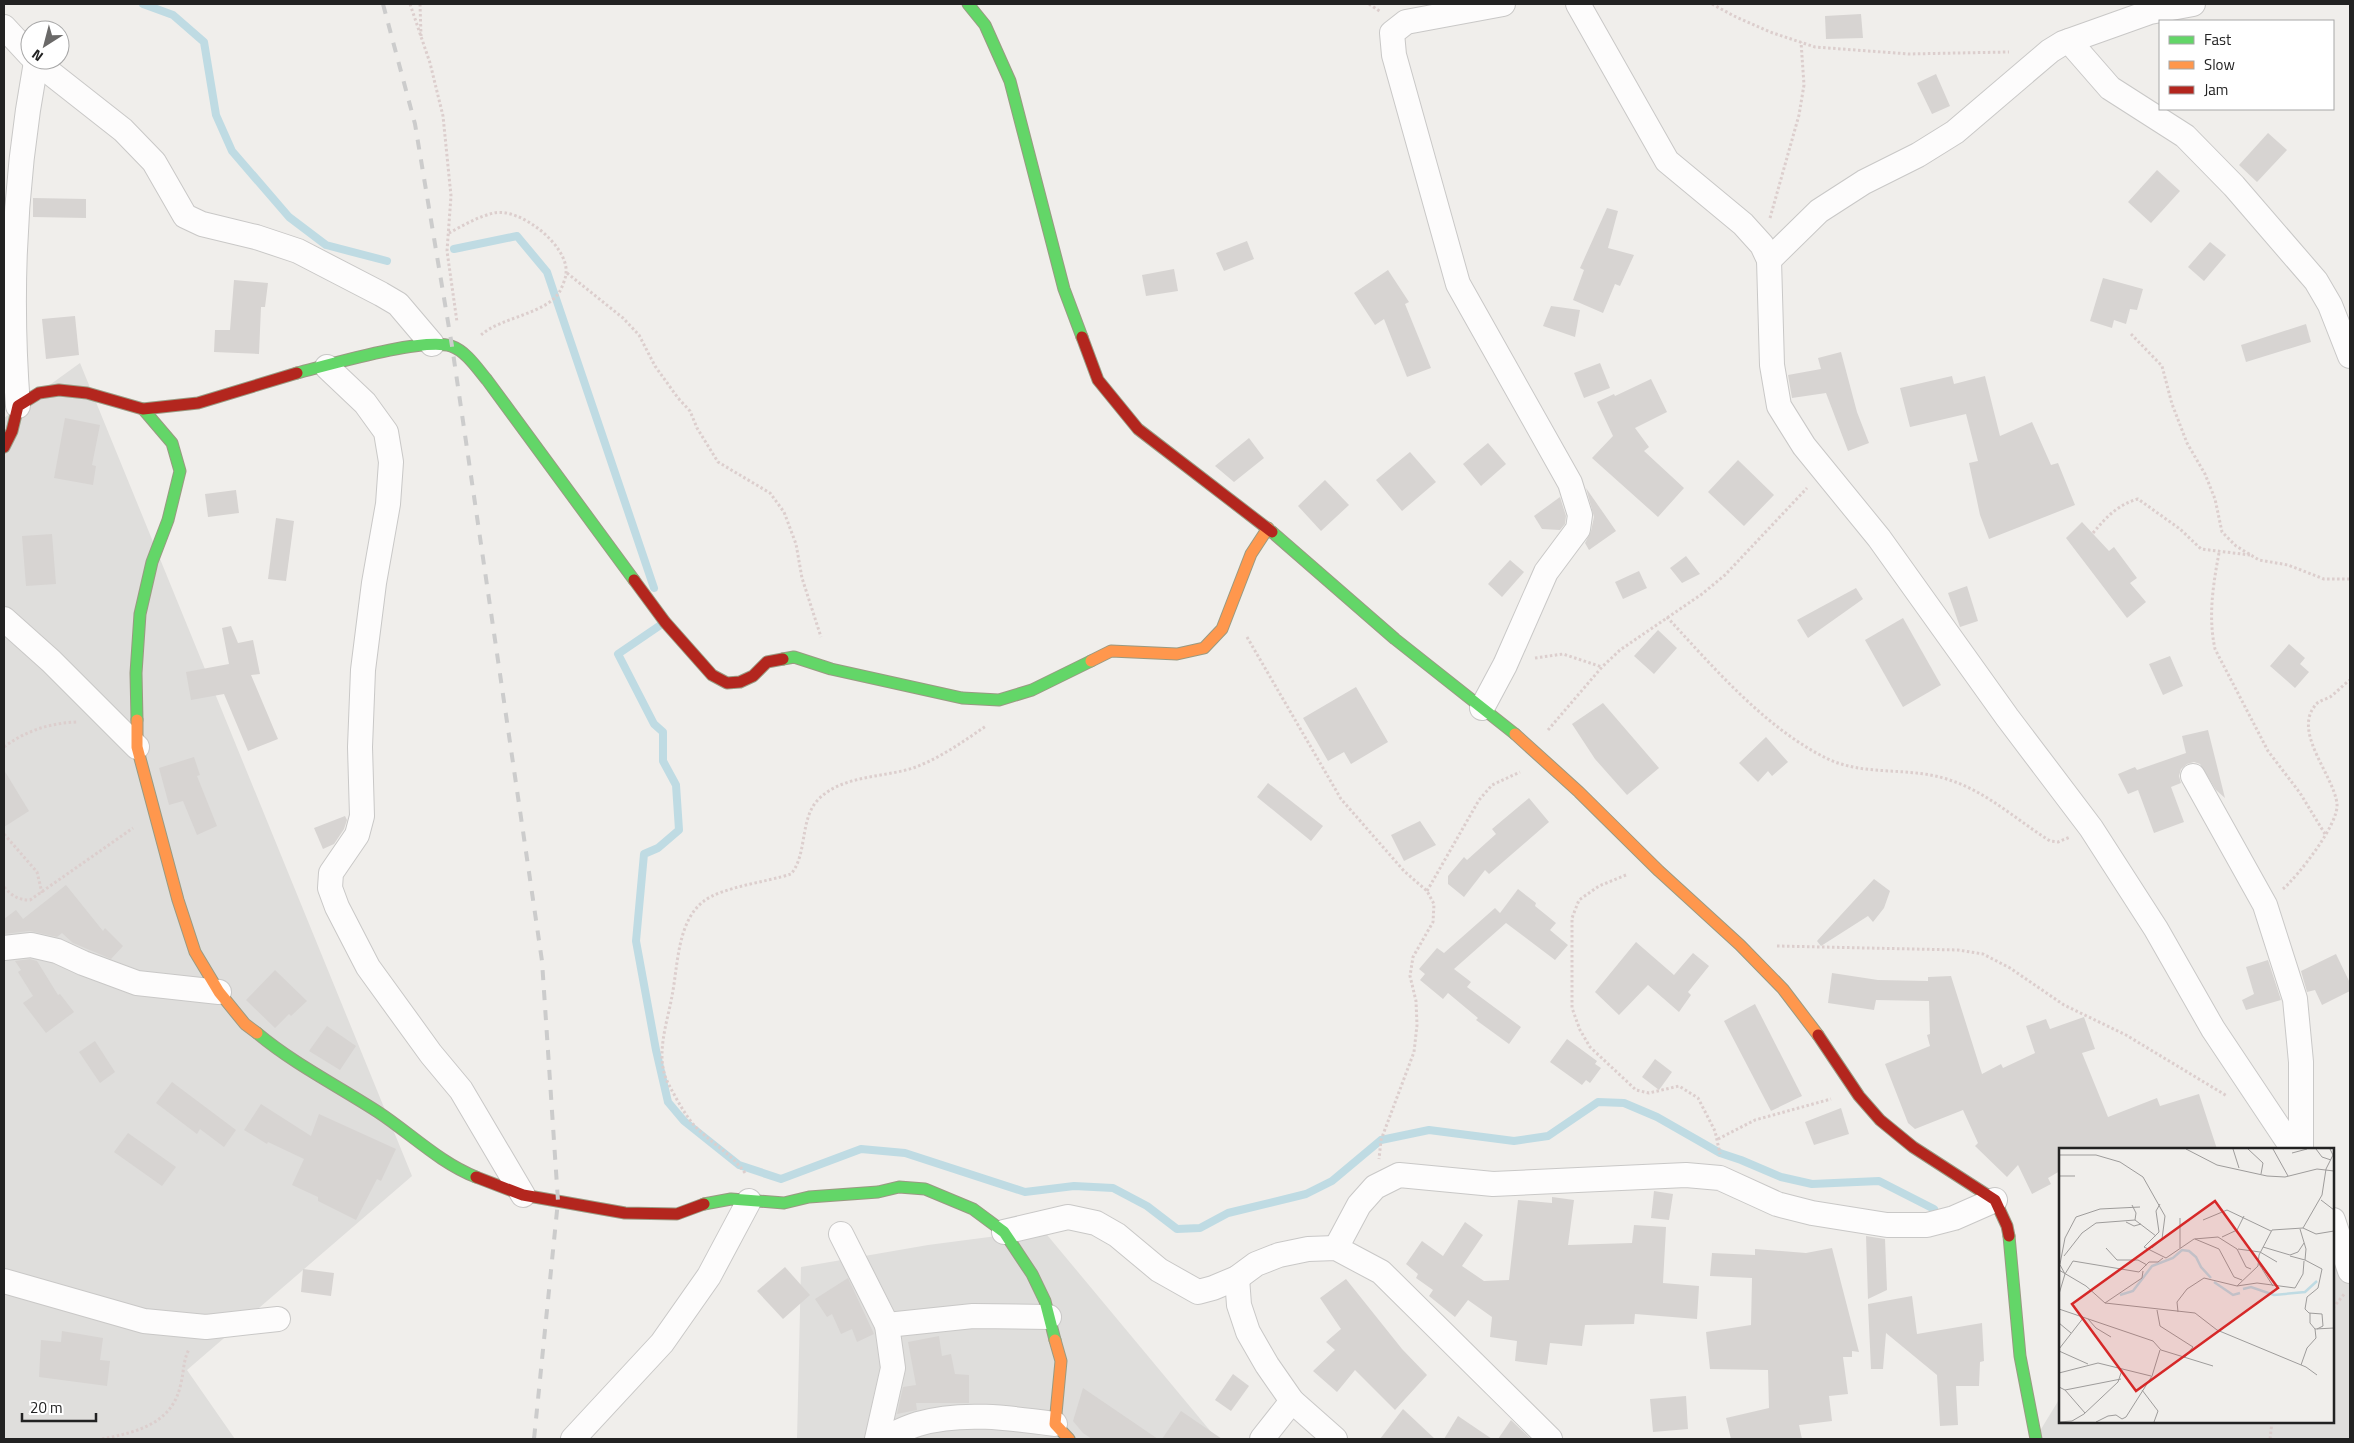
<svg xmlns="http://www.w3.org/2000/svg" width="2354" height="1443" font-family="'Titillium Web',sans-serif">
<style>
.residential{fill:#dfdedc}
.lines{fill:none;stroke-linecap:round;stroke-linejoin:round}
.stream{stroke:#bfdbe3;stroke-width:8}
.building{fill:#d7d4d2}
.street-casing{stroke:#c9c8c7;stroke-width:26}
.fast-casing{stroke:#999a82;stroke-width:13}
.slow-casing{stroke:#999a82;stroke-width:13}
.jam-casing{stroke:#999a82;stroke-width:13}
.path{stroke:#dccecd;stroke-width:3;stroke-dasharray:2.5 2.5;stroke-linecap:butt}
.street{stroke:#fdfcfc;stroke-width:24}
.fast{stroke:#63d668;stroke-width:11}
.slow{stroke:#ff974d;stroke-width:11}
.jam{stroke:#b3261e;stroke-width:11}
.rail{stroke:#ccc;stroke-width:4;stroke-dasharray:10 10;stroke-linecap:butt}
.inset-river{fill:none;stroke:#bfdbe3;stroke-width:2.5}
.inset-road{fill:none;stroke:#9e9c9b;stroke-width:1}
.view{fill:#d62828;fill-opacity:0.15;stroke:#d62828;stroke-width:2.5}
.inset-edge{fill:none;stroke:#222;stroke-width:2.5}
</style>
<rect width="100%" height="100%" fill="#f0eeeb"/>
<g class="residential">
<polygon points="80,363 412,1176 187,1370 235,1439 4,1439 4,418"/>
<polygon points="1043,1230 1217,1439 797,1439 801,1267 928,1245"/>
<polygon points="2350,1257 2350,1439 2035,1439 2060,1398 2060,1422 2333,1422 2333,1265"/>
</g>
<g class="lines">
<g class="stream">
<polyline points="143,4 173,15 204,42 216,115 232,151 289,217 326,245 387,261"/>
<polyline points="454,249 517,236 547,272 654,588"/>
<polyline points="662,624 618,654 654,724 663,732 663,761 676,785 679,830 658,848 644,854 636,941 656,1050 668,1102 684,1121 739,1165 781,1179 861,1149 905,1153 1025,1192 1074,1186 1113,1188 1147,1206 1177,1229 1200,1228 1228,1213 1306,1194 1332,1181 1381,1140 1429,1130 1514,1141 1548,1136 1598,1102 1624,1103 1657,1117 1720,1153 1741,1160 1781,1177 1812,1184 1879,1181 1934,1209"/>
</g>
</g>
<g class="building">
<polygon points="1861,14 1863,38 1826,39 1825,16"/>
<polygon points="1936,74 1950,106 1932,114 1917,83"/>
<polygon points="2268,133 2287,150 2257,182 2239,165"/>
<polygon points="2157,170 2180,191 2151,223 2128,202"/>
<polygon points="33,198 86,199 86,218 33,217"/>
<polygon points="1607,208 1618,211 1608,248 1634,255 1620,286 1615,284 1603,313 1573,300 1584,270 1580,268"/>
<polygon points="1247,241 1254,259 1224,271 1216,253"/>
<polygon points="2210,242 2226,255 2204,281 2188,267"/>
<polygon points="1174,269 1178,291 1146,296 1142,275"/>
<polygon points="1388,270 1409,302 1405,304 1431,368 1407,377 1384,319 1375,325 1354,293"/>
<polygon points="2103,278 2143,289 2137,310 2130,309 2126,324 2114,320 2112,328 2090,321"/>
<polygon points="234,280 268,283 265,307 261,307 259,354 214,352 215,330 230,330"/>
<polygon points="1551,306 1580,310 1575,337 1543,326"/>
<polygon points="75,316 79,355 46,359 42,319"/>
<polygon points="2306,324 2311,342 2246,362 2241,345"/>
<polygon points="1841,352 1857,412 1869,443 1848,451 1826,393 1792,398 1788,375 1821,369 1818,358"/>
<polygon points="1600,363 1610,388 1584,398 1574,373"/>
<polygon points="1952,376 1954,384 1985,376 2000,436 2032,422 2051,465 2058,463 2075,505 1989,539 1980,515 1969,463 1978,461 1966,414 1910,427 1900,388"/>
<polygon points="1651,379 1667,412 1635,428 1649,447 1644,451 1684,488 1658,517 1592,458 1613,436 1597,402 1614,394 1615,396"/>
<polygon points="65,418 100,425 92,465 96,466 93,485 54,478"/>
<polygon points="1249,438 1264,458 1234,482 1215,466"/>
<polygon points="1488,443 1506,464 1481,486 1463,464"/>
<polygon points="1410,452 1436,482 1402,511 1376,480"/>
<polygon points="1738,460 1774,495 1744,526 1708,492"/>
<polygon points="1325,480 1349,505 1321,531 1298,506"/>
<polygon points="1586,488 1616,531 1589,550 1585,543 1591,531 1594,517"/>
<polygon points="236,490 239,513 208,517 205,494"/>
<polygon points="1560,497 1566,516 1565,524 1560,530 1542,529 1534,516"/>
<polygon points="276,518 294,521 286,581 268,579"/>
<polygon points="2082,522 2109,551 2114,547 2137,578 2130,583 2146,602 2127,618 2066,538"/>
<polygon points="52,534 56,584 26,586 22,536"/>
<polygon points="1686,556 1700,574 1682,583 1670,568"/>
<polygon points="1510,560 1524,572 1502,597 1488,584"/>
<polygon points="1639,571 1647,588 1623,599 1615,582"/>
<polygon points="1967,586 1978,621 1960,627 1948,593"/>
<polygon points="1856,588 1863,599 1808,638 1797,620"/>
<polygon points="1903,618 1941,685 1903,707 1865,640"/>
<polygon points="231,626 238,643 253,640 260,674 251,675 278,739 248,751 224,694 191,700 186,672 229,664 222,628"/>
<polygon points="1658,630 1677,648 1654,674 1634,656"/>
<polygon points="2289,644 2305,658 2300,664 2309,672 2295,688 2270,666"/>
<polygon points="2170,656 2183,686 2163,695 2149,664"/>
<polygon points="1356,687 1388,742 1351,764 1344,752 1328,761 1303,718"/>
<polygon points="1603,703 1659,768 1627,795 1595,759 1572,724"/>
<polygon points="2208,730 2225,798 2216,790 2200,764 2194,762 2187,764 2181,769 2179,776 2181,783 2171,787 2184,822 2154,833 2138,790 2128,794 2118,774 2135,767 2137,770 2186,753 2182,736"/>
<polygon points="1766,737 1788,762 1772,776 1768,771 1758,782 1739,763"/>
<polygon points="194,757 200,775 197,776 217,826 197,835 183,801 169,805 159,768"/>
<polygon points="4,770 29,811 4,827"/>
<polygon points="1268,783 1323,826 1311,841 1257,797"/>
<polygon points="1529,798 1549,822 1489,874 1485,870 1464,897 1448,884 1448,876 1464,857 1467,860 1496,834 1492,829"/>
<polygon points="345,816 347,820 344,829 334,844 323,849 314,828"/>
<polygon points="1420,821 1436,845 1404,861 1391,835"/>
<polygon points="1874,879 1890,891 1884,908 1873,922 1868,916 1821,946 1817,941"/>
<polygon points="66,885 103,931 105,928 123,946 111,959 73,943 62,933 57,937 30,931 4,934 4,919 16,910 23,919"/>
<polygon points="1518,889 1536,903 1535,906 1556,923 1550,930 1568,945 1555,960 1506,923 1454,969 1471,982 1467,987 1521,1027 1509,1044 1476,1020 1478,1018 1448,993 1443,999 1420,980 1425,974 1419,969 1437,948 1444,953 1495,908 1500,913"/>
<polygon points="1636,942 1674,975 1693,953 1709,966 1688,992 1691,995 1679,1012 1648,985 1619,1015 1595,992"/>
<polygon points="2336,954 2350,983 2350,991 2322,1005 2315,990 2307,992 2301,971"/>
<polygon points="30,959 37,961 58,995 60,994 74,1012 46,1033 23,1003 33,996 18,972 21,970 15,961"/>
<polygon points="2268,960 2281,1000 2246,1010 2242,1000 2254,994 2246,967"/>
<polygon points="275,970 307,1001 291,1016 289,1014 275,1028 246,1000"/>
<polygon points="1832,973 1878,980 1928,981 1928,977 1951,976 1982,1074 2001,1064 2003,1068 2035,1053 2026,1026 2046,1019 2050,1029 2084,1017 2095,1049 2082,1053 2108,1117 2157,1098 2160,1106 2199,1094 2217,1149 2060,1149 2060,1171 2048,1178 2051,1184 2032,1194 2018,1165 2007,1177 1975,1146 1978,1143 1963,1110 1915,1129 1908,1123 1885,1064 1930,1046 1927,1035 1930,1034 1929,1001 1876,1000 1874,1010 1828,1003"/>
<polygon points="1755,1004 1802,1096 1771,1111 1724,1021"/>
<polygon points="327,1026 356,1046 340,1070 309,1051"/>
<polygon points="1567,1039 1597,1061 1595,1064 1601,1068 1590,1083 1586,1080 1582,1085 1550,1062"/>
<polygon points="95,1041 115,1072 100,1083 79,1052"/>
<polygon points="1655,1059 1672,1072 1659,1090 1642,1077"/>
<polygon points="172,1082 236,1130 224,1147 200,1129 197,1134 156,1103"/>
<polygon points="261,1104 311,1136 319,1114 396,1149 381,1181 377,1179 356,1220 318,1201 318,1197 292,1185 304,1159 268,1142 267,1144 244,1130"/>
<polygon points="1841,1108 1849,1134 1814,1145 1805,1122"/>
<polygon points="128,1133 176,1167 162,1186 114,1152"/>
<polygon points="1654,1191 1673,1194 1669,1220 1651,1218"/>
<polygon points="1552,1197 1574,1200 1568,1245 1632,1243 1634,1225 1666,1227 1663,1283 1699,1286 1697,1319 1635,1314 1634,1324 1585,1325 1582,1346 1550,1343 1547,1365 1515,1361 1517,1341 1490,1337 1492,1317 1468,1300 1455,1317 1429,1296 1433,1290 1416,1278 1418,1274 1406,1264 1422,1241 1443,1256 1465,1222 1483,1235 1462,1266 1484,1281 1509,1280 1518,1200 1552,1203"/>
<polygon points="1866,1236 1885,1239 1887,1290 1868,1299"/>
<polygon points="1832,1248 1859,1352 1852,1351 1852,1357 1843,1357 1848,1394 1829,1396 1832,1421 1799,1425 1802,1439 1731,1439 1726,1418 1769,1408 1768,1370 1710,1369 1706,1332 1751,1325 1752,1278 1710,1276 1712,1253 1755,1255 1755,1249 1806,1253"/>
<polygon points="785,1267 810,1295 783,1319 757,1291"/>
<polygon points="303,1269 334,1273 331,1296 301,1292"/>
<polygon points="848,1278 874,1334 857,1342 852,1329 841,1334 832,1314 827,1317 815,1299"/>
<polygon points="1346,1279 1402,1349 1427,1375 1395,1410 1355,1370 1337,1392 1313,1371 1335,1350 1326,1342 1341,1329 1320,1298"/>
<polygon points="1912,1296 1917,1334 1982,1323 1984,1361 1980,1362 1979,1386 1956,1386 1958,1425 1940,1426 1937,1375 1886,1333 1883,1369 1871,1369 1868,1304"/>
<polygon points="62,1331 103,1338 100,1360 110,1361 107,1386 39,1377 41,1340 61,1342"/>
<polygon points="939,1336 942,1356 951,1354 955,1374 969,1375 969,1403 916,1403 917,1410 897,1414 903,1387 916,1385 908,1342"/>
<polygon points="1233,1374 1249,1386 1231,1411 1215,1400"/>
<polygon points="1083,1388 1158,1439 1092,1439 1083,1433 1073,1421"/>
<polygon points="1686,1396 1688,1429 1653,1432 1650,1399"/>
<polygon points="1403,1409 1435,1439 1380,1439"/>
<polygon points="1181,1411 1222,1439 1162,1439"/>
<polygon points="1458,1416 1492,1439 1444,1439"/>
<polygon points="1511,1420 1531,1439 1498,1439"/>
</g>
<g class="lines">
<g class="street-casing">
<g id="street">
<polyline points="1578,4 1667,161 1743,224 1762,245 1769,260 1772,365 1779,406 1804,446 1879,538 2007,717 2091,828 2156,929 2213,1029 2293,1149"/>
<polyline points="4,27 30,55"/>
<polyline points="2069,41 2110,88 2185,136 2234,186 2316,281 2330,305 2350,356"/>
<polyline points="34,60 123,130 154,162 185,216 202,224 256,237 298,251 381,294 398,304 432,344"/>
<polyline points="1769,260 1819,211 1864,182 1918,155 1955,132 2050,51 2063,43 2150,12 2193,4"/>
<polyline points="327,367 365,403 386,432 391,462 388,504 374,583 363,670 360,747 362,816 357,835 331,873 330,888 337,907 368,967 431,1054 461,1090 523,1195"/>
<path d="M18,406C9,291 15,175 36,62"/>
<polyline points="4,619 51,661 137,747"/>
<polyline points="1482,708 1505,665 1546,572 1578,529 1580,515 1570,483 1458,284 1394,55 1392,33 1406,22 1503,4"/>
<polyline points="2193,776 2265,905 2295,999 2301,1062 2301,1149"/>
<polyline points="4,948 31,945 57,951 83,963 137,983 219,992"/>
<polyline points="2333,1220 2350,1271"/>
<polyline points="1004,1232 1068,1217 1096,1223 1117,1235 1159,1270 1198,1292 1213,1288 1237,1278 1256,1264 1279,1255 1308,1249 1336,1248 1381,1272 1550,1439"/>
<polyline points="841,1234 887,1325 893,1368 877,1439"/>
<polyline points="1336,1248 1359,1205 1375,1187 1399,1175 1493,1184 1686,1175 1720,1178 1777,1204 1812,1213 1887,1225 1927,1225 1954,1218 1995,1200"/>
<polyline points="1237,1278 1239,1305 1248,1332 1267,1365 1292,1401 1335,1439"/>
<polyline points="4,1281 144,1321 206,1327 278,1319"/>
<polyline points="887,1325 973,1316 1049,1317"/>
<polyline points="573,1439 662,1343 709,1276 749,1201"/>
<path d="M882,1439C894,1434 905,1428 918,1424C961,1411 1011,1418 1055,1424"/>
<polyline points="1262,1439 1292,1401"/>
</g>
</g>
<g class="fast-casing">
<g id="fast">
<polyline points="968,4 985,25 1010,81 1064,289 1082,337"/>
<path d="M297,373C329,365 422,337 451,346C466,351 477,368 487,380L634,580"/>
<polyline points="1272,532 1395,639 1515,734"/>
<polyline points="783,659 794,657 831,669 962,698 999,700 1032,690 1091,661"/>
<polyline points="137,720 136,673 140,614 152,562 168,520 180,471 172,443 143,409"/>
<path d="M257,1033C294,1064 338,1086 378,1112C410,1133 440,1163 476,1177"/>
<polyline points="704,1204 731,1199 784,1203 809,1197 878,1192 899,1187 925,1189 973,1209 1004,1232 1032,1274 1045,1301 1055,1340"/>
<polyline points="2009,1236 2020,1356 2036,1439"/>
</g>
</g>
<g class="slow-casing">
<g id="slow">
<polyline points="1091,661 1111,651 1177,654 1204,648 1222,629 1251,554 1268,528"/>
<polyline points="137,720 137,747 178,900 195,952 219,992 245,1024 257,1033"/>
<polyline points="1515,734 1579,792 1659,871 1740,945 1783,989 1818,1035"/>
<polyline points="1055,1340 1061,1361 1055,1424 1069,1439"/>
</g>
</g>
<g class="jam-casing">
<g id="jam">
<polyline points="1082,337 1098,380 1138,429 1272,532"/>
<polyline points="4,447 12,431 18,406 39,393 59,390 87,393 143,409 198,403 297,373"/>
<polyline points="634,580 665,622 712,675 727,683 740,682 753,676 767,662 783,659"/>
<polyline points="1818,1035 1859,1096 1880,1120 1913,1147 1995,1200 2007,1226 2009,1236"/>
<polyline points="476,1177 523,1195 625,1213 677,1214 704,1204"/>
</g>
</g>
<g class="path">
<polyline points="410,4 430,63 443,116 451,196 447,251 457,322"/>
<polyline points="420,4 421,36"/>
<polyline points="1369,4 1381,12"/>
<polyline points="1712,4 1734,16 1770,32 1815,47 1909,54 2009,52"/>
<polyline points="1770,218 1799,115 1804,85 1801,42"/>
<path d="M449,233C462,226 479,216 494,213C520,207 569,246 566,273C566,278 562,287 560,291C547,314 501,317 481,335"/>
<polyline points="567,273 623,318 639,335 655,366 678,398 690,411 697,428 718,462 770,493 784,512 796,544 802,578 821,637"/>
<polyline points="2131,334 2162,366 2172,404 2187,443 2205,474 2215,499 2222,532 2236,546 2259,560 2288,565 2324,579 2350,579"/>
<path d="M2093,533C2106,517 2119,504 2138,499L2180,529L2201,549L2250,555"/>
<path d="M2219,553C2213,585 2208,617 2215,649L2268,751L2300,793L2325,834"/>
<path d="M1667,617C1713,667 1766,729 1828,759C1864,776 1906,767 1943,778C1984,789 2015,819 2050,841L2058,842L2070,837"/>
<polyline points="1247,637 1341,799 1404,871 1427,891 1434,904 1433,922 1413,957 1410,976 1416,1001 1417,1025 1414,1052 1381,1140 1379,1159"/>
<polyline points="1535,658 1563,654 1602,667"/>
<polyline points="1548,730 1602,667 1620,650 1702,594 1725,575 1807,488"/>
<path d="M4,747C25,731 50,723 77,722"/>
<polyline points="4,834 37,872 42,893"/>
<polyline points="1626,875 1599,886 1579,900 1572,918 1572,1008 1580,1030 1590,1047 1636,1090 1649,1093 1679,1086 1698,1098 1715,1131 1720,1154"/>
<path d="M4,887C12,896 18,900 30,900L133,828"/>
<path d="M2283,889C2298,876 2339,824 2337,804C2334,776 2294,734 2314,707C2317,701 2324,700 2330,697C2337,692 2343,685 2350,680"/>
<polyline points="1427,891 1479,800 1492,785 1520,772"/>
<polyline points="1777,946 1958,950 1983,954 2010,968 2064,1005 2126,1035 2227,1096"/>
<polyline points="1718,1139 1755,1120 1831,1099"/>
<path d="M745,1173C731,1153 709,1142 693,1124C684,1113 676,1098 669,1085C654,1058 667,1024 672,996C678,966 677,921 704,901C722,887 767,882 791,874C807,855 800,822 816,802C839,775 882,778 913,768C939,759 964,741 986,726"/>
<polyline points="2333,1308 2345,1293"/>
<path d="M102,1439C137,1432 173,1424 181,1383C184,1371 183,1361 189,1349"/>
<polyline points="2270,1439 2272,1422"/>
</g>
<use href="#street" class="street"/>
<use href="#fast" class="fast"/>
<use href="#slow" class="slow"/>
<use href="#jam" class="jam"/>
<polyline class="rail" points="383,4 415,124 452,346 542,961 558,1201 534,1439"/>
</g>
<g transform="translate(2059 1148)">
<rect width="275" height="275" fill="#f0eeeb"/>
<path class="inset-river" d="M155,134L174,147L181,145M184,141L192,139L215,147L246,144L258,133M61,147L74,143L93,118L114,110L123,102L130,103L137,109L142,119L152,130"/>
<path class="inset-road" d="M127,1L158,17L208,28L226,29L258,21L275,23M174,1L180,20M189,1L204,15L202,26M214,1L229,28M257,1L263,9L272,12M233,5L248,1M0,7H37L61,14L84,29L106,68L103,91L93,100M0,28H16M262,52L275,62M76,72L97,88M144,72L168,62L212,83M67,74L75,78L82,76M244,80L257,86L275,83M241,81L247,101L246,112L263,121L259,140L248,149L246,161L250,165L263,166L264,178L258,181M163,89L178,82L185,68M136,91L160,101L175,129L183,132M85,99L107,110L135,91L159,89L178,101L187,119L192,121M85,99L100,84L97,63L101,56M204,99L231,107L239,104L245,95M47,100L58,112H79L88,117M121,100V70M179,101L201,104L218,114M5,108L23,85L37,75L76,72L77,65L73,57M231,108L246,112M1,116L6,90L17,69L41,61L81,59M200,116L214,138M0,122L27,138L46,155L136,165L158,182L247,219L258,227M6,126L14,113L80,124L90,114H99L104,110M178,138L198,135L236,140L244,126L245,113M0,146L6,126L0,115M46,155L83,130L84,123M0,161L94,193L102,202L154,218M98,162L101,178L134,199L125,210M119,164L118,154L128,141L145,130L178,138L199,118L200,107L213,82L244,80L263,47L267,21L274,7L271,1M251,165V175L256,181M29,171L37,180L52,189M0,175L12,185M0,201L25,169M0,203L29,216M242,217L248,200L257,190L256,181L275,180M0,225L39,215L92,228M0,239L6,242L62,231M6,242L26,265M83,242L99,263L95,274M0,274L13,273L25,266L59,234L63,222M37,274L49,268L57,267L63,271L67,269L93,228L101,202"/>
<path class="view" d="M156,53L219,140L77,243L13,156Z"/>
<rect width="275" height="275" class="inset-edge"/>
</g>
<rect width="2354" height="1443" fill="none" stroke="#222222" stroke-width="10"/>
<rect x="2159" y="20" width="175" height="90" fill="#ffffff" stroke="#a7a7a7"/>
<rect x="2169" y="36" width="25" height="8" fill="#63d668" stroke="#a7a7a7"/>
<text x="2204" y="45" font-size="15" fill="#222222">Fast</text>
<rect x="2169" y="61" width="25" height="8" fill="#ff974d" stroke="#a7a7a7"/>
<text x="2204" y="70" font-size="15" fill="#222222">Slow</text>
<rect x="2169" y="86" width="25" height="8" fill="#b3261e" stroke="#a7a7a7"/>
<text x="2204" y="95" font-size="15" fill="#222222">Jam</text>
<g transform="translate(45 45) rotate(216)"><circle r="24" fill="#ffffff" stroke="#a7a7a7"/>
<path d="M0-4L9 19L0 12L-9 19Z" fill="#6a6968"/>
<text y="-8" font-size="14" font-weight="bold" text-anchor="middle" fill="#222222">N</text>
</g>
<path d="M22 1413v8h74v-8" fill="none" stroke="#222222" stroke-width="2.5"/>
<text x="30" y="1413" font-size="15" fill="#222222" stroke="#ffffff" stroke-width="4" paint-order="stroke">20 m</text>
</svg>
